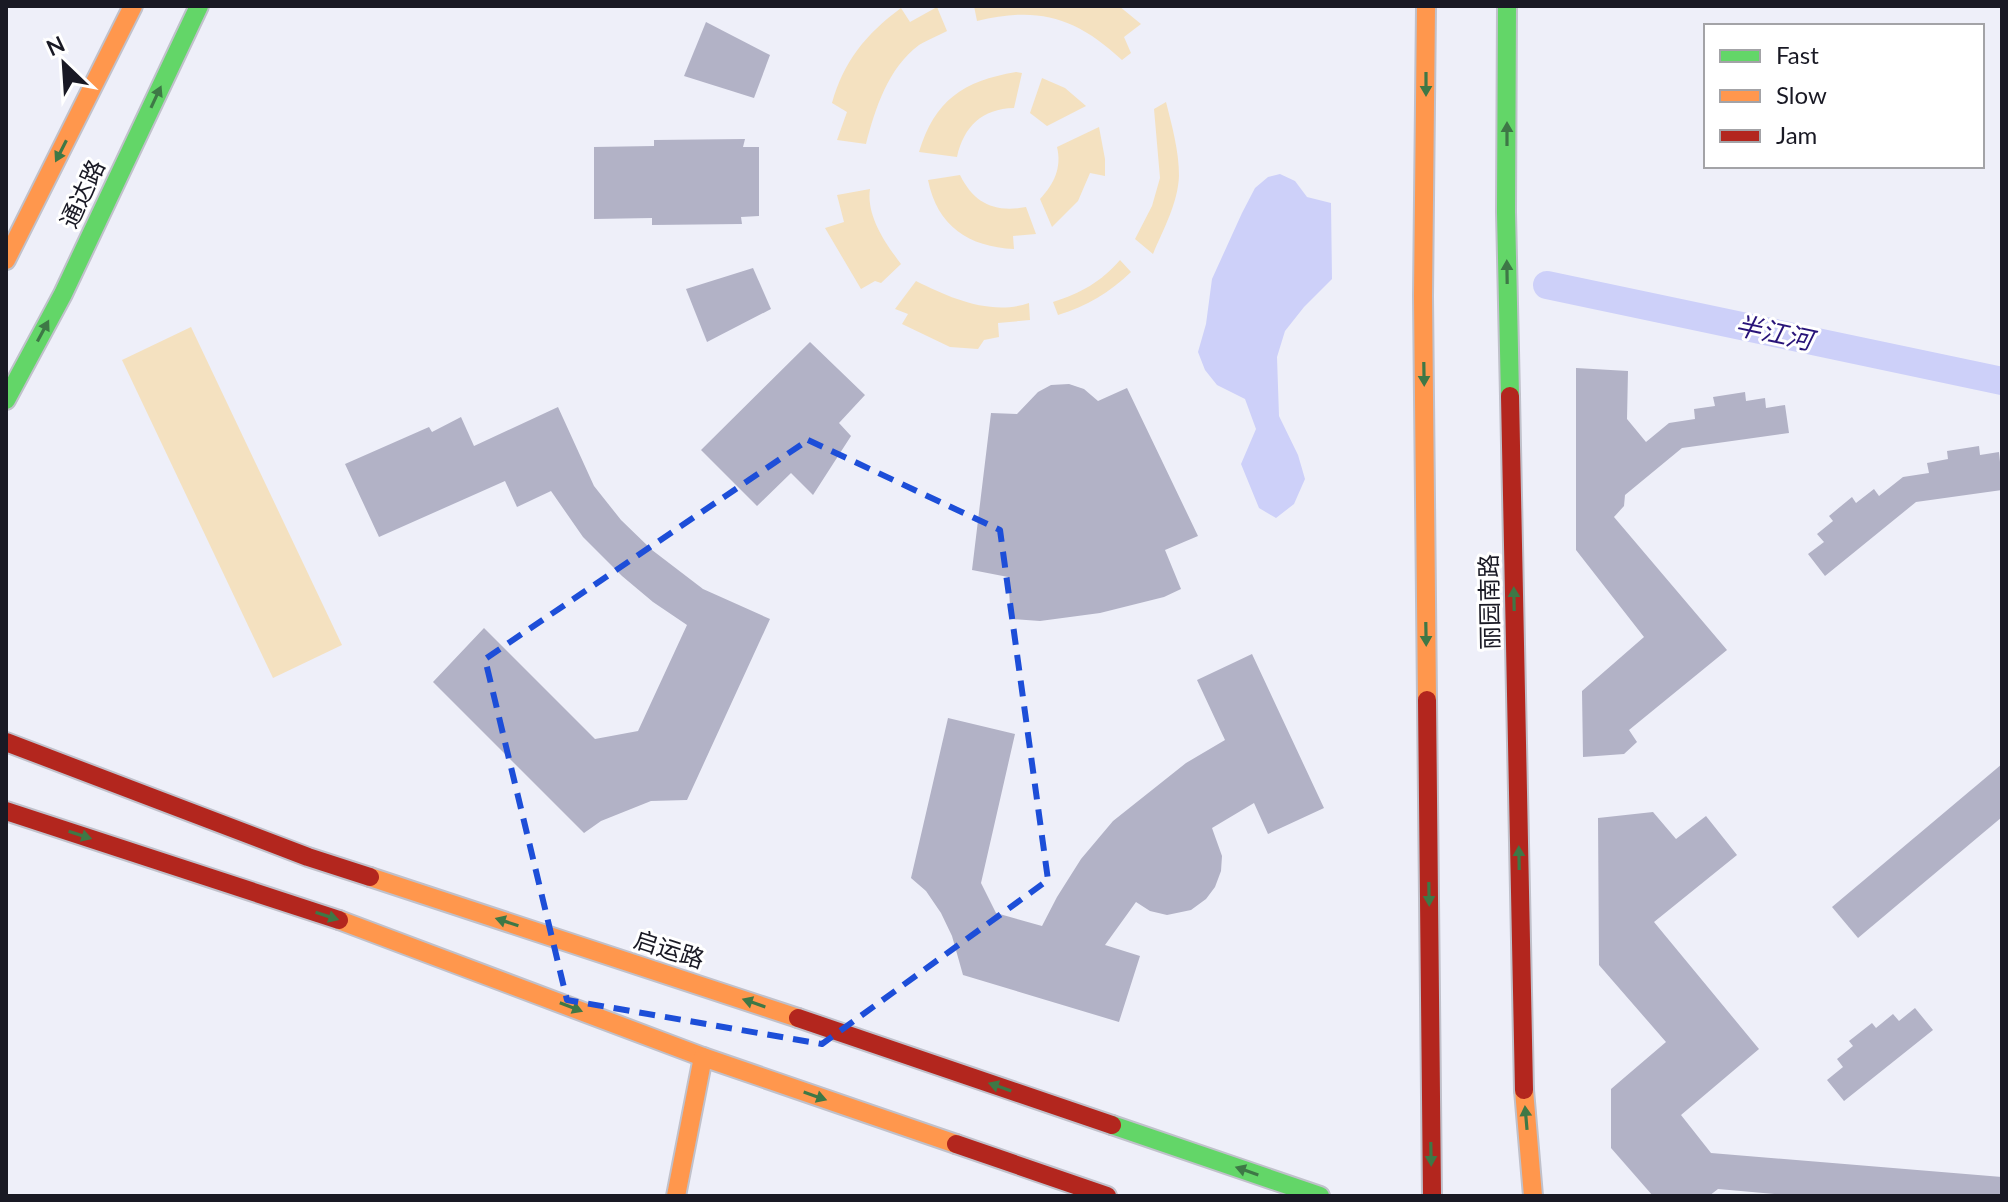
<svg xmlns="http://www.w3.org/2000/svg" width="2008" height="1202" font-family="Lato,'Noto Sans SC',sans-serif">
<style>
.green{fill:#f4e1c0}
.water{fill:#cdd0f9}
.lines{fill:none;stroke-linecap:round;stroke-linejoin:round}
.canal{stroke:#cdd0f9;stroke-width:28}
.building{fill:#b2b2c6}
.fast-casing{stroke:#c0c1cb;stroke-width:22}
.slow-casing{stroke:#c0c1cb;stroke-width:22}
.jam-casing{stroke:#c0c1cb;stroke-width:22}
.fast{stroke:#63d668;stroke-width:18}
.slow{stroke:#ff974d;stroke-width:18}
.jam{stroke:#b3261e;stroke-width:18}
.oneway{fill:#3e7846}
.marked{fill:none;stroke:#1d4ed8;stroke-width:6;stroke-dasharray:16 10;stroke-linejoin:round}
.labels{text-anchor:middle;stroke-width:6;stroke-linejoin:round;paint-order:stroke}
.street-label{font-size:24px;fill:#191924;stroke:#fff}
.water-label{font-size:26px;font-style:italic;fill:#291479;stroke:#fff}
</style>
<rect width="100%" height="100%" fill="#eeeff9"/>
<g class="green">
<path d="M974,6H1119L1141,24L1124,37L1131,53L1122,60C1076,17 1038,6 977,21Z"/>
<path d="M937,7L947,31C938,36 927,40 919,45C888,68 875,109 866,144L837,140L847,112L832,103C844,61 866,34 901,8L910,22Z"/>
<path d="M1016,72L1022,73L1014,108C982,109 964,126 957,157L919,152C935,100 963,81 1016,72Z"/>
<polygon points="1042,78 1065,88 1086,106 1047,126 1030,113"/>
<path d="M1166,102C1172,126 1179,151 1179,176C1178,203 1163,230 1153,254L1135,239L1152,206L1160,178L1154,109Z"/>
<path d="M1099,127L1105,159V176L1090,173L1078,201L1052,227L1040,199C1054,184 1062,168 1057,147Z"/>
<path d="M960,175C974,203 994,213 1026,207L1036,234L1013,236L1014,249C969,247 937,226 928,180Z"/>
<path d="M870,189C866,216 886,244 901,264L881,283L875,281L861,289L825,228L844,222L837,195Z"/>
<path d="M1120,260L1131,272C1109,293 1087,306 1058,315L1053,302C1081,293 1101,282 1120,260Z"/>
<path d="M916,281C950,298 991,316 1029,303L1030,320L998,323L999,337L984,340L978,349L950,347L902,324L908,314L895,309Z"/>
<polygon points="191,327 342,645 273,678 122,360"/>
</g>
<polygon class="water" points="1280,174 1295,181 1307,197 1331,203 1332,279 1304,307 1285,331 1277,357 1279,416 1298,455 1305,479 1294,504 1276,518 1259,508 1241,464 1256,429 1245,399 1217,385 1205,370 1198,352 1206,324 1212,279 1242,213 1255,188 1268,177"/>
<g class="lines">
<polyline class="canal" points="1547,285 2002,381"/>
</g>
<g class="building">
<polygon points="706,22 770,55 754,98 684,76"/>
<polygon points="745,139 743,147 759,147 759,216 741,217 742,224 652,225 652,218 594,219 594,147 654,146 654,140"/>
<polygon points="753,268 771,309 707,342 686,289"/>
<polygon points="810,342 865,395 839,423 851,436 813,495 791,473 757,506 701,450"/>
<polygon points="1576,368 1628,371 1627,419 1646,442 1669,423 1695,419 1694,409 1715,406 1713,397 1745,392 1746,401 1765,398 1766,408 1785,405 1789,433 1682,448 1625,495 1624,506 1614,517 1727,650 1629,730 1637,742 1624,754 1583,757 1582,691 1644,637 1576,550"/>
<polygon points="1069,384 1084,389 1098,401 1127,388 1198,536 1165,550 1181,589 1164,597 1100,613 1040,621 1011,619 1008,577 972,570 991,413 1017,414 1038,392 1051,385"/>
<polygon points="558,407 594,486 621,520 652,550 703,589 770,619 687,800 651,801 601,821 584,833 433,682 484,628 595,739 638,731 687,625 653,602 622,576 583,537 551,491 517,507 505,481 379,537 345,464 429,427 432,432 461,417 474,446"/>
<polygon points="1979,446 1980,455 1999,452 2000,462 2002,462 2002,490 1916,502 1825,576 1808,554 1824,542 1817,534 1833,521 1829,516 1852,497 1856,503 1874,489 1879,496 1903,477 1929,473 1927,463 1948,459 1947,451"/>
<polygon points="1252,654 1324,808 1268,834 1254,803 1212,828 1222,856 1221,871 1215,887 1206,899 1191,910 1167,915 1150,911 1136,902 1105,945 1140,956 1119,1022 963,975 952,936 941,913 926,891 911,878 948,718 1015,734 981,883 996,913 1042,926 1057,897 1081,859 1113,821 1186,763 1225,740 1197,680"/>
<polygon points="2002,764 2002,817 1858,938 1832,907"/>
<polygon points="1653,812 1676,839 1706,816 1737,855 1654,922 1759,1049 1681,1115 1711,1153 2002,1177 2002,1196 1796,1196 1718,1189 1709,1196 1653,1196 1611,1148 1611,1089 1666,1042 1599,965 1598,818"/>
<polygon points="1915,1008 1933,1030 1844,1101 1827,1080 1843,1067 1837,1059 1853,1046 1849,1041 1872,1023 1876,1028 1893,1014 1899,1021"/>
</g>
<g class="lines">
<g class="fast-casing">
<g id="fast">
<polyline points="1507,6 1506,212 1510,396"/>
<polyline points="6,400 63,294 199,6"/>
<polyline points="1112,1125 1320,1196"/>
</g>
</g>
<g class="slow-casing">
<g id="slow">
<polyline points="1426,6 1423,296 1427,700"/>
<polyline points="6,260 133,6"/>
<polyline points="370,877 798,1018"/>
<polyline points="339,920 703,1057 956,1144"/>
<polyline points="1524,1090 1533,1196"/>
<polyline points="676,1196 703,1057"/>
</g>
</g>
<g class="jam-casing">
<g id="jam">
<polyline points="1510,396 1524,1090"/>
<polyline points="1427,700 1432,1196"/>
<polyline points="6,742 308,857 370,877"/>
<polyline points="6,811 339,920"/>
<polyline points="798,1018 1112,1125"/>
<polyline points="956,1144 1107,1196"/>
</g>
</g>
<use href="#fast" class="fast"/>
<use href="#slow" class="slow"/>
<use href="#jam" class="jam"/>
</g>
<defs><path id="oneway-solid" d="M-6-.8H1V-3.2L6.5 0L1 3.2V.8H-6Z" transform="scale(2)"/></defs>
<g class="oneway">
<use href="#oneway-solid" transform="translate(1426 84) rotate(90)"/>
<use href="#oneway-solid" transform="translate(156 97) rotate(-65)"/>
<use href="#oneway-solid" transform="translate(1507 134) rotate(-90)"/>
<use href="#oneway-solid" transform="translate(61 151) rotate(117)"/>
<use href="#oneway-solid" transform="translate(1507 272) rotate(-91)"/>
<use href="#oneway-solid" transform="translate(43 331) rotate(-62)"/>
<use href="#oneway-solid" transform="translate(1424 374) rotate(89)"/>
<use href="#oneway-solid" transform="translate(1514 599) rotate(-91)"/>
<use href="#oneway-solid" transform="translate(1426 634) rotate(89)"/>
<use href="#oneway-solid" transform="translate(80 835) rotate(18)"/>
<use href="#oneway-solid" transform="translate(1519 858) rotate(-91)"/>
<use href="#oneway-solid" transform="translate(1429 894) rotate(89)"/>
<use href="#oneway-solid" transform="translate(327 916) rotate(18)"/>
<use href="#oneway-solid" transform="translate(507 922) rotate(-162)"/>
<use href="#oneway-solid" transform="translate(754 1003) rotate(-161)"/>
<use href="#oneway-solid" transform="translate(571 1007) rotate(21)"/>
<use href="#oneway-solid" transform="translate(1000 1087) rotate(-161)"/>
<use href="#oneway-solid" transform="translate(815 1096) rotate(19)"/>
<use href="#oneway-solid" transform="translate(1526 1118) rotate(-95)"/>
<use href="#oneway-solid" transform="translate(1431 1154) rotate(89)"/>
<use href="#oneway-solid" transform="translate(1247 1171) rotate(-161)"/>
</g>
<path class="marked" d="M808,440L1000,530L1048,880L822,1044L567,1000L485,659Z"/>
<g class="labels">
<g class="street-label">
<text transform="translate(83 194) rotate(-65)" y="8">通达路</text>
<text transform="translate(1490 602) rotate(-91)" y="8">丽园南路</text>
<text transform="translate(669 950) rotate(18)" y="8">启运路</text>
</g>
<g class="water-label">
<text transform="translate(1774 333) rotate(12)" y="9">半江河</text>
</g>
</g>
<rect width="2008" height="1202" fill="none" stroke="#191924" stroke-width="16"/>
<rect x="1704" y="24" width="280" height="144" fill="#ffffff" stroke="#a3a3a7" stroke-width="2"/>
<rect x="1720" y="50" width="40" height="12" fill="#63d668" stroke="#a3a3a7" stroke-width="2"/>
<text x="1776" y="64" font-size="24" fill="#191924">Fast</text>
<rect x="1720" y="90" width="40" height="12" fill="#ff974d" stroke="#a3a3a7" stroke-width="2"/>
<text x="1776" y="104" font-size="24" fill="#191924">Slow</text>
<rect x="1720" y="130" width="40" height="12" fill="#b3261e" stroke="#a3a3a7" stroke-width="2"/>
<text x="1776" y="144" font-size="24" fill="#191924">Jam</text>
<g transform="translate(64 64) rotate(335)" stroke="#ffffff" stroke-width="6" paint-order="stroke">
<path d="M0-6L14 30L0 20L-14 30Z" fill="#191924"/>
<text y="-12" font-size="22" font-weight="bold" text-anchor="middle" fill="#191924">N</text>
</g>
</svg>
